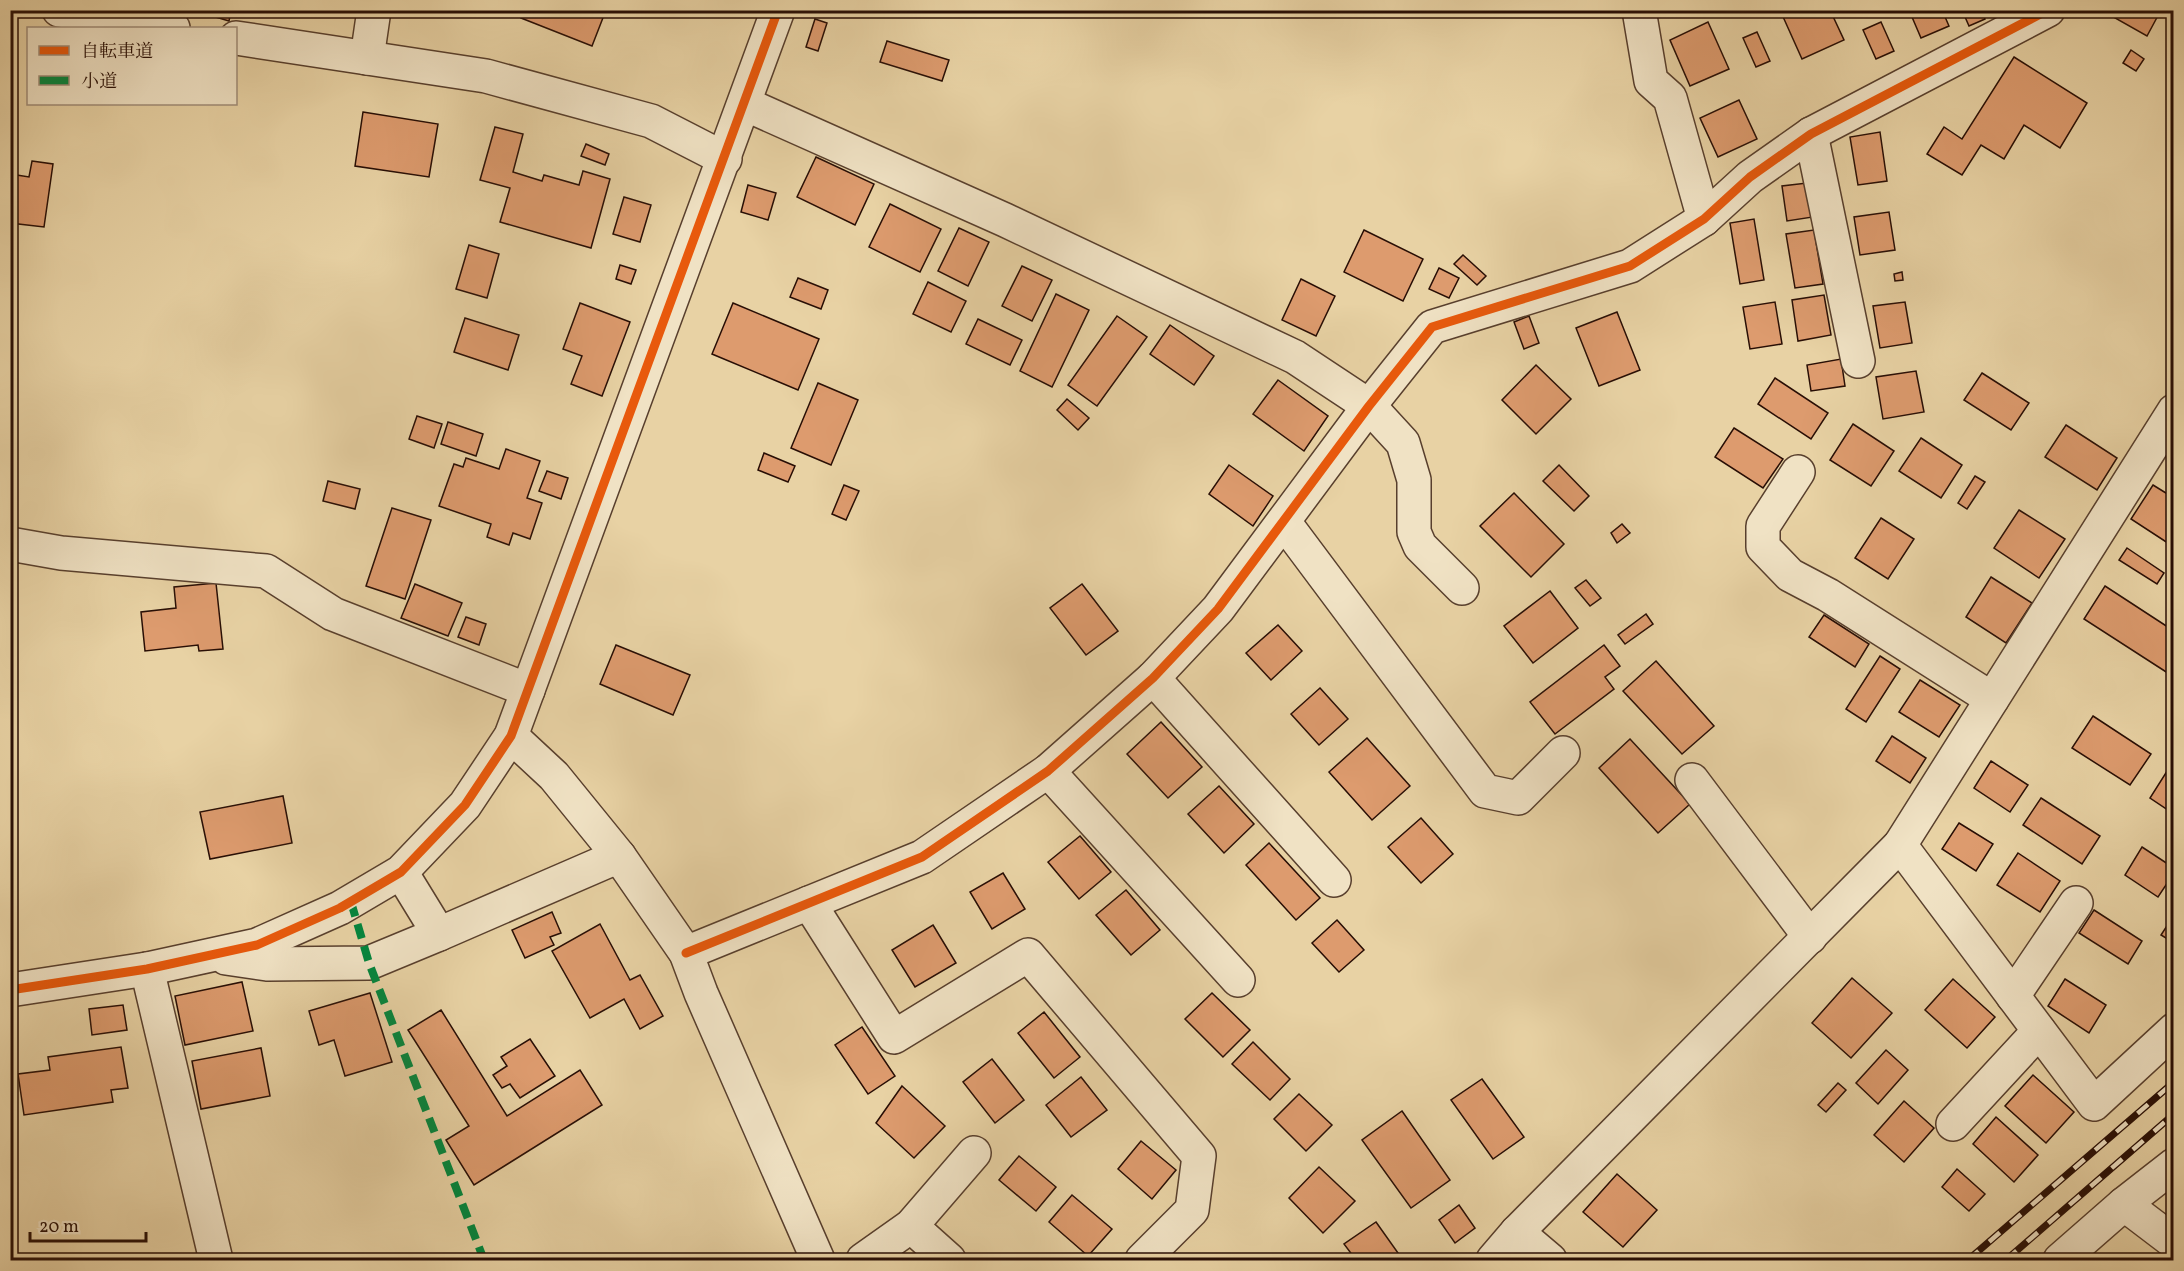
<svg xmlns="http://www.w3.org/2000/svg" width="2184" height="1271" font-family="Vollkorn,'Noto Serif JP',serif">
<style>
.building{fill:#dd9b6e;stroke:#280e05;stroke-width:1.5}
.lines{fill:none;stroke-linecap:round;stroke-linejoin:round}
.minor-casing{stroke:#583f2d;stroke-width:36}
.minor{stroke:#f0e2c4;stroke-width:33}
.rail-casing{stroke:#280e05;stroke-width:7}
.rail{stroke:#f0e2c4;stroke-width:4.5;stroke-dasharray:14;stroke-linecap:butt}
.quiet{stroke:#00873e;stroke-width:8;stroke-dasharray:15 8;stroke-linecap:butt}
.cycleway-casing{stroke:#f0e2c4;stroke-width:13}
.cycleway{stroke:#e8590c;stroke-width:9}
</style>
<rect width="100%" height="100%" fill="#e8d2a4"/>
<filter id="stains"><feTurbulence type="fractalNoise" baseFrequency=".00333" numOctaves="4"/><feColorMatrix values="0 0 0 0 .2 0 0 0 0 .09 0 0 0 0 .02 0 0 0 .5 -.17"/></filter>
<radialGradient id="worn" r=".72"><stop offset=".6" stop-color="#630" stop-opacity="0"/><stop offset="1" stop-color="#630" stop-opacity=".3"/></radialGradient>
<g class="building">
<polygon points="192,10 231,10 229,21"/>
<polygon points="524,10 606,10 592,46 521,18"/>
<polygon points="1780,10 1830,10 1844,40 1802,59"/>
<polygon points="1909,10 1942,10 1949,26 1921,38"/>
<polygon points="1962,10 1982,10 1985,19 1969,26"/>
<polygon points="2110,10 2161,10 2147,36 2108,14"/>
<polygon points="815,19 827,23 818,51 806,47"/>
<polygon points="1708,22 1729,69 1690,86 1670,40"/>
<polygon points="1881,22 1894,51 1876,59 1863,30"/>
<polygon points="1757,32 1770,61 1756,67 1743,38"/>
<polygon points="887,41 949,60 942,81 880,62"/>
<polygon points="2131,50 2144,59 2136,71 2123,63"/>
<polygon points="2014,57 2087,103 2060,148 2024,125 2004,159 1981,145 1962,175 1927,154 1944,127 1962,139"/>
<polygon points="1739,100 1757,139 1718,157 1700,118"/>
<polygon points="363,112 438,124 429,177 355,166"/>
<polygon points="495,127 523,134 513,172 542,181 544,175 579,185 583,171 610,179 591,248 500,222 510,188 480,180"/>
<polygon points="1880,132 1887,181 1858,185 1850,137"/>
<polygon points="586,144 609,154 605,165 581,156"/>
<polygon points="816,157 874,184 855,225 797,197"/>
<polygon points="32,161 53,164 44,227 10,223 10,174 29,177"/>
<polygon points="1807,183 1813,217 1787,221 1782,186"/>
<polygon points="748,185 776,193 768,220 741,212"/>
<polygon points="624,197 651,205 640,242 613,234"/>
<polygon points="890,204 941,229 920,272 869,247"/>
<polygon points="1889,212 1895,250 1860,255 1854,217"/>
<polygon points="1754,219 1764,280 1740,284 1730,223"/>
<polygon points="959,228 989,242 968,286 938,271"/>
<polygon points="1364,230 1423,259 1403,301 1344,272"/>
<polygon points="1814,230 1823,284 1795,288 1786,234"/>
<polygon points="469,245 499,254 487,298 456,289"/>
<polygon points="1463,255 1486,276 1477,285 1454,264"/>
<polygon points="620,265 636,270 631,284 616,279"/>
<polygon points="1022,266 1052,280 1032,321 1002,306"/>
<polygon points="1439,268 1459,278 1449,298 1429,289"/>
<polygon points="1902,272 1903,280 1895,281 1894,274"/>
<polygon points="798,278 828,290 821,309 790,297"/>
<polygon points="1301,279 1335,296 1316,336 1282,320"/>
<polygon points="928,282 966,301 951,332 913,314"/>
<polygon points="1056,294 1089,310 1052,387 1020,371"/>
<polygon points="1824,295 1831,335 1798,341 1792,300"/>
<polygon points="1775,302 1782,344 1750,349 1743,307"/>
<polygon points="1905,302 1912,343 1880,348 1873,306"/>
<polygon points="580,303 630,322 602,396 571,384 582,356 563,349"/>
<polygon points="733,303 819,339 798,390 712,354"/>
<polygon points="1617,312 1640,370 1599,386 1576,328"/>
<polygon points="1117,316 1147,337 1097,406 1068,385"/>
<polygon points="1529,316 1539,343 1524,349 1514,322"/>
<polygon points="465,318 519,335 508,370 454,352"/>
<polygon points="978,319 1022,340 1010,365 966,344"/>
<polygon points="1170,325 1214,356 1194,385 1150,354"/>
<polygon points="1841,359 1845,386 1811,391 1807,365"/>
<polygon points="1536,365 1571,399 1536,434 1502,400"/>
<polygon points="1916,371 1924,412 1883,419 1876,377"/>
<polygon points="1982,373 2029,403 2011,430 1964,400"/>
<polygon points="1775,378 1828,413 1811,439 1758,404"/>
<polygon points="1278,380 1328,416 1304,451 1253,414"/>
<polygon points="818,383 858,400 831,465 791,448"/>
<polygon points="1067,399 1089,418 1078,430 1057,410"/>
<polygon points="417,416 442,424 434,448 409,439"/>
<polygon points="448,422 483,434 476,456 441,444"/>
<polygon points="1853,424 1894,451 1871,486 1830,460"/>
<polygon points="2066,425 2117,458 2097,490 2045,457"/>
<polygon points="1734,428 1783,459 1763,488 1715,457"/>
<polygon points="1921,438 1962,465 1941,498 1899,471"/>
<polygon points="506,449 540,461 527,498 542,503 530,539 513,533 509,545 487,537 491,524 439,506 454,464 463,467 466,458 499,469"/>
<polygon points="764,453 795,466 788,482 758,470"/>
<polygon points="1229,465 1273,496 1253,526 1209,494"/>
<polygon points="1559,465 1589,496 1574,511 1543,481"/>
<polygon points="547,471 568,478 561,499 539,491"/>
<polygon points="1975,476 1985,482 1967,509 1958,503"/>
<polygon points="328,481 360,489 355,509 323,501"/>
<polygon points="844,485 859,491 846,520 832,514"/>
<polygon points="2153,485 2174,498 2174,547 2131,519"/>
<polygon points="1514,493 1564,544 1531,577 1480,526"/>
<polygon points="392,508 431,520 405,599 366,586"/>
<polygon points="2019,510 2065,539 2039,578 1994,548"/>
<polygon points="1881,518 1914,539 1888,579 1855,558"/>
<polygon points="1622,524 1630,533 1617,543 1611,533"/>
<polygon points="2127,548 2164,573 2157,584 2119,560"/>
<polygon points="1991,577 2032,603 2006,643 1966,617"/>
<polygon points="1586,580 1601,598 1590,606 1575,588"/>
<polygon points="216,583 223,649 199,651 198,645 145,651 141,612 176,608 174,587"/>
<polygon points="415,584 462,603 448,636 401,618"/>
<polygon points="1082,584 1118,631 1086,655 1050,608"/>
<polygon points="2105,586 2174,631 2174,677 2084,619"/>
<polygon points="1550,591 1578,628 1533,663 1504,626"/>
<polygon points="1646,614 1653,624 1625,644 1618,635"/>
<polygon points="1824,615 1869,644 1855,667 1809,637"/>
<polygon points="466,617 486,624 479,645 458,637"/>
<polygon points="1278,625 1302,651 1271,680 1246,653"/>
<polygon points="616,645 690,675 673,715 600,684"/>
<polygon points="1604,645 1620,666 1605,677 1614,689 1555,734 1530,702"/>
<polygon points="1880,656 1900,669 1866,722 1846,709"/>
<polygon points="1656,661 1714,726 1682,754 1623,691"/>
<polygon points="1920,680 1960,705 1939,737 1899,712"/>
<polygon points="1320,688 1348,719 1319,745 1291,714"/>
<polygon points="2093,716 2151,754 2130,785 2072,748"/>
<polygon points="1161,722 1202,767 1168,798 1127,754"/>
<polygon points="1892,736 1926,758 1910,783 1876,761"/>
<polygon points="1367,738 1410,786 1372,820 1329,772"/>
<polygon points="1630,739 1690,804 1658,833 1599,768"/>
<polygon points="1991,761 2028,785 2010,812 1974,788"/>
<polygon points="2169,768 2174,771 2174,814 2150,798"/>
<polygon points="1219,786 1254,824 1224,853 1188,814"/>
<polygon points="283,796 292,843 210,859 200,812"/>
<polygon points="2041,798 2100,836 2082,864 2023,825"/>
<polygon points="1421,818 1453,854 1421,883 1388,847"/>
<polygon points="1959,823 1993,844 1976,871 1942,849"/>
<polygon points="1080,836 1111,872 1079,899 1048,862"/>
<polygon points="1269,843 1320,898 1296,920 1246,865"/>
<polygon points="2142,847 2174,868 2174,873 2158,897 2125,875"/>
<polygon points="2018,853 2060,881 2040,912 1997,885"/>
<polygon points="1003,873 1025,909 992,929 970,892"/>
<polygon points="1126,890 1160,930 1131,955 1096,915"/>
<polygon points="2094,910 2142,941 2128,964 2079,933"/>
<polygon points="552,912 561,933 550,937 554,945 525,958 512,930"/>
<polygon points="2174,915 2174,943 2161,935"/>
<polygon points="1337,920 1364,950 1339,972 1312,943"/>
<polygon points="600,924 630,980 640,975 663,1016 640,1029 624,999 590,1018 552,951"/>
<polygon points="933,925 956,963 915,987 892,950"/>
<polygon points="1852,978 1892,1013 1851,1058 1812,1023"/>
<polygon points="1953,979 1995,1017 1967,1048 1925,1010"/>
<polygon points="2065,979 2106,1005 2089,1033 2048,1006"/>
<polygon points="242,982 253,1031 185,1045 175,996"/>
<polygon points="370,993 392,1062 345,1076 334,1040 319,1045 309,1011"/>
<polygon points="1212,993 1250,1030 1223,1057 1185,1019"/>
<polygon points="123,1005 127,1030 92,1035 89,1009"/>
<polygon points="441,1010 507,1116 580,1070 602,1105 474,1185 446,1140 469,1126 408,1030"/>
<polygon points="1044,1012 1080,1057 1054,1078 1018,1033"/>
<polygon points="862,1027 895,1076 868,1094 835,1045"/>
<polygon points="530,1039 555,1076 520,1098 510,1084 502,1088 493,1075 507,1066 501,1057"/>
<polygon points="1253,1042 1290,1079 1270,1100 1232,1064"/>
<polygon points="121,1047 128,1088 111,1090 113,1102 24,1115 18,1074 50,1070 48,1057"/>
<polygon points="261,1048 270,1096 201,1109 192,1061"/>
<polygon points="1886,1050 1908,1070 1878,1104 1856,1083"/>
<polygon points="992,1059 1024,1100 995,1123 963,1082"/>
<polygon points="2033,1075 2074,1112 2046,1143 2005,1106"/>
<polygon points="1081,1077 1107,1110 1071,1137 1046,1105"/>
<polygon points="1482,1079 1524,1137 1493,1159 1451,1100"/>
<polygon points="1838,1083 1846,1090 1826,1112 1818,1105"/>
<polygon points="902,1086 945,1126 914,1158 876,1123"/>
<polygon points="1299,1094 1332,1125 1306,1151 1274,1119"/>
<polygon points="1904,1101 1934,1128 1904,1162 1874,1135"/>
<polygon points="1402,1111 1450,1180 1411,1208 1362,1140"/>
<polygon points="1996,1117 2038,1155 2014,1182 1973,1144"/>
<polygon points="1141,1141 1176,1170 1152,1199 1118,1169"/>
<polygon points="1019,1156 1056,1187 1036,1211 999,1180"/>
<polygon points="1319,1167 1355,1201 1323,1233 1289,1198"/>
<polygon points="1957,1169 1985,1194 1969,1211 1942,1187"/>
<polygon points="1617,1174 1657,1210 1623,1247 1583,1212"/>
<polygon points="1072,1195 1112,1229 1088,1256 1049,1222"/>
<polygon points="1459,1205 1475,1228 1455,1243 1439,1220"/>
<polygon points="1376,1222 1403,1260 1356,1260 1344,1244"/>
</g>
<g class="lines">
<g class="minor-casing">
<g id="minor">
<polyline points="59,10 173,28"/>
<polyline points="1639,10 1651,81 1670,98 1704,219"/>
<polyline points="236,38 486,76 651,121 725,159"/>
<polyline points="367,58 374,10"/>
<polyline points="745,104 1005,220 1295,357 1369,406 1403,443 1414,480 1414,532 1420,546 1462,588"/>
<polyline points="1811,134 1858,361"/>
<polyline points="1798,472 1763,526 1763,547 1790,575 1828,595 1992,699"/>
<polyline points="1284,522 1485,791 1518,798 1563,753"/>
<polyline points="10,544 61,553 266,571 333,614 528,690"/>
<polyline points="1153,678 1334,880"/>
<polyline points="511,736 554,776 619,856 686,953 701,993 818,1260"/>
<polyline points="1048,771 1238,980"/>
<polyline points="1692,780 1810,937"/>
<polyline points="1900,845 2094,1104 2174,1030"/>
<polyline points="809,903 894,1037 1028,955 1199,1156 1192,1210 1142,1260"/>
<polyline points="439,934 619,856"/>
<polyline points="686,953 922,857 1048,771 1153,678 1218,609 1369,406 1432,327 1630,266 1704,219 1750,177 1811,134 2048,10"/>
<polyline points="226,958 267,964 369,963 439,934 401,872"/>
<polyline points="147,969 216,1260"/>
<polyline points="10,990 147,969 257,945 340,908 401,872 465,805 511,736 778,10"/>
<polyline points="2013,996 2076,903"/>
<polyline points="1953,1124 2039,1031"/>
<polyline points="2124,1204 2174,1242"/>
<polyline points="911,1226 949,1260"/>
<polyline points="1517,1232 1550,1260"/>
<polyline points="863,1260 911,1226 974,1153"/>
<polyline points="1493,1260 1517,1232 1900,845 2174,411"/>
<polyline points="2060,1260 2124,1204 2174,1165"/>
</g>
</g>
<use href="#minor" class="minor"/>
<g class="rail-casing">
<g id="rail">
<polyline points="1968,1260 2174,1082"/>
<polyline points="2006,1260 2174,1114"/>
</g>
</g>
<use href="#rail" class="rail"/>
<polyline class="quiet" points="351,902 369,963 484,1260"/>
<g class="cycleway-casing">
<g id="cycleway">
<polyline points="686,953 922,857 1048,771 1153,678 1218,609 1369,406 1432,327 1630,266 1704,219 1750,177 1811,134 2048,10"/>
<polyline points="10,990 147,969 257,945 340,908 401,872 465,805 511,736 778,10"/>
</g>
</g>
<use href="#cycleway" class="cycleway"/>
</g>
<rect width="2184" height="1271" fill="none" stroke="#e8d2a4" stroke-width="36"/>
<rect x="12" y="12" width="2160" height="1247" fill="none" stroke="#280e05" stroke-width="3"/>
<rect x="18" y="18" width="2148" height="1235" fill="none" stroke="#280e05" stroke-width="1.5"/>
<rect x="27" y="27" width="210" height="78" fill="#f0e2c4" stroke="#a08d78" stroke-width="1.5"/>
<rect x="39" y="46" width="30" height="9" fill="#e8590c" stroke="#a08d78" stroke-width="1.5"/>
<text x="81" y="57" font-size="18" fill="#280e05">自転車道</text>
<rect x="39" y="76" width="30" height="9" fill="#00873e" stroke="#a08d78" stroke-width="1.5"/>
<text x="81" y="87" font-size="18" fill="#280e05">小道</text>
<path d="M30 1232v9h116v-9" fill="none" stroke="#280e05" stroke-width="3"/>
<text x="39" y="1232" font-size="18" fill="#280e05" stroke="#f0e2c4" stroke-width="4.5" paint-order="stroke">20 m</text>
<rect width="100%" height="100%" filter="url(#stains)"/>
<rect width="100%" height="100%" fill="url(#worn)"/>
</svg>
